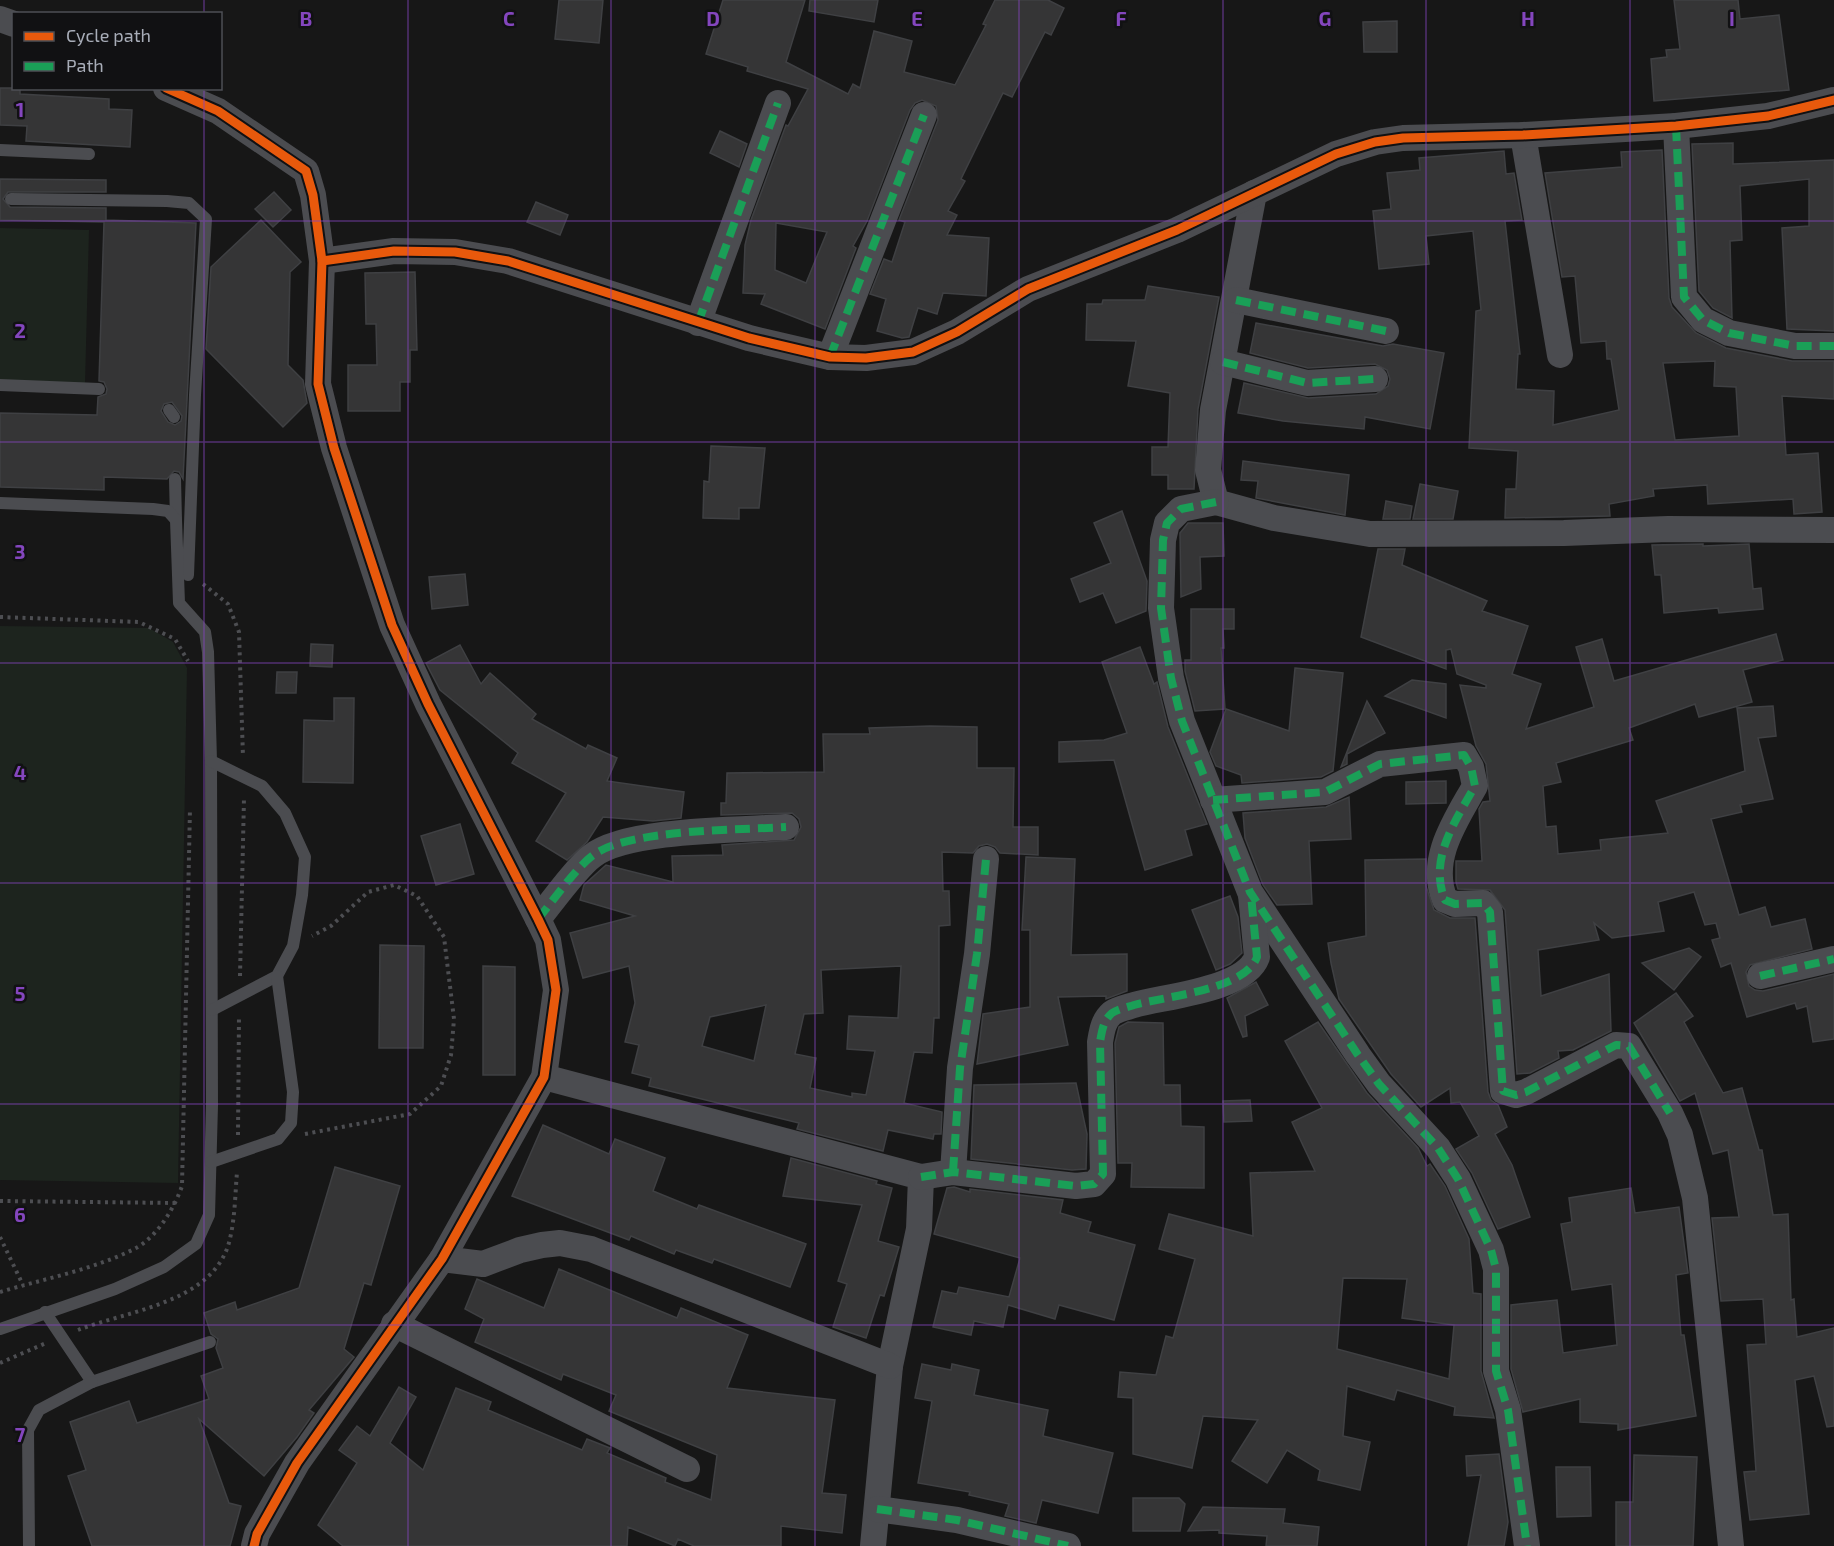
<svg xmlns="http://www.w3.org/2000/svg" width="1834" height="1546" font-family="'Exo 2',sans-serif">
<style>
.green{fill:#1d241e}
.building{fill:#353536;stroke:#3f4043;stroke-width:1.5;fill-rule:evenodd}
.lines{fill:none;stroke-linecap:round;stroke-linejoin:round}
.path{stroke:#4d4e52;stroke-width:4;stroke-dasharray:3 4.5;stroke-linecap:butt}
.lane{stroke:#4b4c50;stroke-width:12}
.street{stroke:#4b4c50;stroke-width:26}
.quiet{stroke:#1a9f57;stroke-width:8;stroke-dasharray:15 8;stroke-linecap:butt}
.cycleway-casing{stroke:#111113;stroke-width:13}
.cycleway{stroke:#e8590c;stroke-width:9}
.grid{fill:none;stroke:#8446be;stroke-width:1.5;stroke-opacity:0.55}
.grid-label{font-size:20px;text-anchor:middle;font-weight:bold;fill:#8446be;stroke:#111113;stroke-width:5;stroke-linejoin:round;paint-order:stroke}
</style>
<rect width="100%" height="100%" fill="#171717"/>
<g class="green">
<polygon points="0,228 89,230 85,384 0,382"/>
<polygon points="0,626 149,628 173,642 187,668 178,1183 0,1180"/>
</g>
<g class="building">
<polygon points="559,0 603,0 599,43 555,39"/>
<path d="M723,0H805L786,62L848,94L853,84L860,88L874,31L912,41L904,72L955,85L986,25L983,24L995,0H1048L1064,8L1051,35L1045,32L1012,97L1003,93L961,179L965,181L948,211L957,215L947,235L989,238L986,296L943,293L937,314L918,308L909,337L902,338L877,331L886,299L870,294L884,259L892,262L905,222L899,220L938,120L936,106L922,100L915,103L910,110L867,221L853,246L856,248L825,329L761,304L765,294L743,293L745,245L751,220L786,125L788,126L808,89L747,71L748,67L706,54ZM776,223L827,232L806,283L775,270Z"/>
<polygon points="810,0 878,0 874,22 809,11"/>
<polygon points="1674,0 1738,0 1740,19 1779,15 1789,90 1654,101 1651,59 1667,57 1666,50 1680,49"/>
<polygon points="1397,21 1397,52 1364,52 1363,22"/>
<polygon points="0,88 20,88 20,94 109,99 109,109 132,110 130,147 26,141 27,126 0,125"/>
<polygon points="720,131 747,144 739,167 710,153"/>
<polygon points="1733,143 1733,164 1834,160 1834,331 1787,329 1782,228 1809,226 1809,179 1740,186 1742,240 1730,241 1732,318 1713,308 1699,291 1692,144"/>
<path d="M1662,150L1669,298L1672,307L1696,333L1726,348L1792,361H1834V399L1782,396L1786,455L1818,453L1822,512L1794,514L1793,499L1708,504L1707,485L1653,489L1654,496L1609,504L1610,516L1505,518L1506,489H1516L1518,451L1469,448L1476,311L1481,310L1473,231L1426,236L1429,264L1379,269L1373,211L1391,209L1387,173L1420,170L1419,158L1504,151L1506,174L1514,173L1522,220L1505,221L1520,354H1518L1516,389L1554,391L1553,425L1619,410L1611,359H1607L1606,341L1581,343L1575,276L1562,277L1545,173L1622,167L1621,152ZM1715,361L1714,386L1736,387L1739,436L1675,440L1663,363Z"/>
<path d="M0,179L106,180V192H8L3,199L10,207L106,208V220L196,223L183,479L179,472L174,471L167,479L104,477V490L0,487V413L97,415L98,397L106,394L107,389L104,382L99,381L104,222L0,220ZM172,402L182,416L181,421L175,425L168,422L161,411L164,404Z"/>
<polygon points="274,192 291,210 273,227 255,209"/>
<polygon points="536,202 568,215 560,235 527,222"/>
<polygon points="261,220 301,262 290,272 288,365 303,380 307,403 283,427 206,349 211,267"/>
<polygon points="415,272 417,350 410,350 410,382 400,382 400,411 348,411 348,365 377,365 376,324 366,324 365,273"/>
<polygon points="1148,286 1219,297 1198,409 1194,489 1168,489 1168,475 1152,475 1152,447 1168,447 1170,393 1128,386 1136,341 1086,340 1087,304 1102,304 1103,300 1145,300"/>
<polygon points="1256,323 1383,346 1393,344 1444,353 1430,429 1365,417 1364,429 1283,421 1238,413 1244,383 1308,398 1376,394 1388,386 1390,379 1387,370 1375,364 1308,368 1250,353"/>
<polygon points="711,446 765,448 759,508 739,508 739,519 703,518 704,481 709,482"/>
<polygon points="1243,461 1349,475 1345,515 1256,498 1258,481 1241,480"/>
<polygon points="1420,484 1458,491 1453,519 1413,519"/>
<polygon points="1386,501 1412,506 1410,519 1383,519"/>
<polygon points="1122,511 1147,581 1146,611 1116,623 1103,593 1080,602 1071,579 1111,563 1094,523"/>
<polygon points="1188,523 1223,523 1224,556 1200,557 1201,589 1181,597 1180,533"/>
<polygon points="1703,544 1703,546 1749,544 1753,589 1761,588 1763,609 1719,613 1718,608 1664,613 1661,575 1655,575 1652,545"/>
<polygon points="1378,549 1405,549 1402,565 1487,601 1482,611 1528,626 1512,674 1541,684 1526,729 1594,707 1576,647 1602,639 1614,681 1776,634 1783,660 1743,670 1752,702 1699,717 1695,704 1629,728 1633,740 1556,763 1561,782 1543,786 1546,827 1556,826 1558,854 1601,850 1600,840 1668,833 1656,801 1745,771 1737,708 1773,706 1776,736 1758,738 1773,799 1740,805 1742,812 1711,819 1739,915 1765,907 1771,927 1805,919 1812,949 1750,965 1746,972 1749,986 1755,990 1763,991 1834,974 1834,1039 1813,1042 1807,1006 1797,1009 1795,1003 1747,1017 1731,963 1721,967 1712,940 1720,938 1716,923 1705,925 1694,892 1658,902 1664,931 1612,938 1594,923 1599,940 1538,950 1541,996 1609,974 1611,1031 1573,1050 1558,1051 1559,1058 1530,1073 1517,1074 1505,910 1490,890 1458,889 1456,882 1456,861 1482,861 1479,809 1483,802 1490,801 1486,764 1476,746 1460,685 1486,688 1486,685 1457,674 1451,649 1446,650 1446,669 1361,637"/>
<polygon points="465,574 468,605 432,609 429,577"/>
<polygon points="1191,609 1234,609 1234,629 1223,629 1224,648 1221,648 1225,709 1195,711 1185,671 1185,660 1191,660"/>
<polygon points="311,644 333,645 332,667 310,666"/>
<polygon points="460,645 481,684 490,673 536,714 532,719 586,749 588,745 617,758 607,781 684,792 681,818 653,821 603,817 587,842 567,860 536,841 566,793 512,763 518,753 440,690 426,663"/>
<polygon points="1140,647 1154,684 1157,682 1168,727 1207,824 1185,830 1192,855 1145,870 1114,760 1059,762 1059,742 1104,740 1127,733 1102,662"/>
<polygon points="1295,668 1343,673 1333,771 1321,777 1242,783 1241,775 1216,766 1210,752 1226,709 1289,731"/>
<polygon points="277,672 297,672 296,693 276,693"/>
<polygon points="1412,680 1446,684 1446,718 1385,696"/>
<polygon points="334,698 354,698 353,783 303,782 304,720 334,721"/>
<polygon points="1367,701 1385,733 1347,754 1347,764 1341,767"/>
<path d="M930,726L977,727V768H1014L1013,827H1038V855L1000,853L995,847L987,844L979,846L973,853L942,852L943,891H949L950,925L939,926V1018H934L932,1053L914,1052L904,1103L942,1112L941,1134H934L933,1139L888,1130L883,1151L797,1129L799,1123L649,1086L651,1078L632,1073L639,1045L625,1042L635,1003L629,966L583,978L570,933L635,916L580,900L584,885L606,865L673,882L672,856L723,855L722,845L794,840L801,827L799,819L792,813L721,815V803H726L727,773L824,772L823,734H870L869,728ZM901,966L898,1018L849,1016L847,1049L875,1051L866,1095L852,1093V1097L810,1088L816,1058L795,1054L804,1014L823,1013L821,970ZM766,1005L754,1061L702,1046L710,1017Z"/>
<polygon points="1446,781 1446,803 1406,804 1406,782"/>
<polygon points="1349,797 1351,839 1309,841 1312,904 1277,905 1263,885 1245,838 1243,813 1326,807"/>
<polygon points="460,824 474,874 436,885 421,836"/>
<polygon points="1026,857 1075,859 1071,955 1127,954 1127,991 1106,999 1106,996 1058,997 1068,1045 977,1064 983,1014 1030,1007 1030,930 1022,930"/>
<polygon points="1426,859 1426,886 1434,910 1450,918 1475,918 1488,1092 1491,1100 1498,1105 1507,1127 1495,1134 1512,1165 1530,1217 1498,1229 1472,1173 1456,1149 1479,1136 1460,1102 1451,1103 1450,1088 1421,1107 1391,1074 1339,999 1331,963 1328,943 1366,936 1365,860"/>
<polygon points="1230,896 1238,917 1242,953 1230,964 1216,970 1192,910"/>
<polygon points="380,945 424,946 423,1048 379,1048"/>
<polygon points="1689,948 1701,957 1674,990 1642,963"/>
<polygon points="483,966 515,967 515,1075 483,1075"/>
<polygon points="1256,982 1268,1005 1245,1016 1247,1036 1243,1037 1227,998"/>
<polygon points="1676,993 1693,1016 1684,1022 1723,1093 1742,1088 1759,1150 1762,1150 1773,1215 1788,1214 1791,1300 1794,1299 1797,1337 1834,1328 1834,1426 1827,1427 1814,1376 1795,1380 1809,1514 1750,1520 1744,1472 1756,1471 1747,1345 1766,1344 1763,1299 1721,1301 1712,1218 1739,1217 1728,1150 1713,1154 1695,1093 1680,1101 1634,1023"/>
<polygon points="1128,1022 1163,1023 1164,1085 1180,1085 1181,1126 1204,1127 1204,1188 1131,1187 1132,1163 1118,1163 1115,1043 1119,1027"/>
<path d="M1318,1022L1367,1093L1418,1148L1427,1166L1430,1164L1445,1186L1469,1239L1473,1293L1481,1294V1371L1494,1418L1454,1415L1455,1407L1397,1390L1394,1400L1347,1386L1343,1436L1370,1442L1360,1490L1318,1480L1320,1470L1287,1450L1267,1483L1232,1461L1258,1420L1203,1416L1192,1468L1133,1454V1398L1118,1397L1120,1372L1156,1375L1166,1336L1173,1338L1195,1259L1159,1249L1169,1214L1253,1236L1250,1173L1315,1171L1292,1122L1322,1108L1285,1041ZM1343,1278L1407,1279L1402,1318L1454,1325L1449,1379L1337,1349Z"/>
<polygon points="1076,1083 1087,1134 1086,1169 1072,1170 971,1159 974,1085"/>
<polygon points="1250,1100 1252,1121 1224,1122 1223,1101"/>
<polygon points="543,1125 609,1154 615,1139 665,1158 653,1191 697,1209 699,1205 806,1244 790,1287 714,1259 712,1263 676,1250 674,1254 631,1236 629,1240 512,1196"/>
<polygon points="791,1158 877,1181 876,1184 892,1188 878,1241 899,1247 884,1296 880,1295 866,1338 833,1327 847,1284 838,1281 862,1205 783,1196"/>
<polygon points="335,1167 400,1186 371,1285 364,1283 344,1349 354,1357 309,1410 314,1413 297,1437 264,1476 199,1419 229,1503 241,1506 230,1546 92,1546 68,1476 86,1470 70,1422 129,1401 137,1423 209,1399 201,1376 223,1368 216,1348 218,1339 211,1334 204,1313 235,1302 237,1310 299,1288"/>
<polygon points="954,1187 970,1192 970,1189 1063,1200 1060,1213 1091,1222 1088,1232 1135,1245 1114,1320 1059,1305 1055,1319 1008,1305 1003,1327 974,1321 971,1335 933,1327 942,1291 957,1294 959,1287 1009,1297 1020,1258 934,1234 947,1188"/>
<polygon points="1631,1188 1635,1213 1679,1207 1688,1273 1676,1275 1681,1335 1684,1335 1696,1416 1618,1430 1618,1424 1580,1422 1580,1399 1523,1412 1511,1369 1511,1305 1557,1300 1563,1353 1617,1345 1612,1284 1572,1290 1561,1224 1572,1222 1569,1198"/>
<polygon points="559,1269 677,1318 681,1308 748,1335 727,1388 835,1400 822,1493 846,1495 842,1533 781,1526 781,1546 694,1546 678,1539 675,1546 628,1527 627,1546 343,1546 318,1525 357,1463 339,1450 357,1426 370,1436 399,1387 416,1397 390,1443 423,1470 456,1388 491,1402 488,1410 582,1450 587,1439 610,1448 607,1453 666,1478 665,1482 711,1500 717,1455 609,1411 616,1395 563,1374 561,1380 475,1342 484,1319 465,1309 477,1279 544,1308"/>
<polygon points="922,1364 951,1370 952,1364 979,1370 974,1395 1048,1410 1043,1436 1113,1453 1098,1513 1042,1500 1036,1523 1005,1516 1009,1504 969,1495 970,1492 918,1483 932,1401 915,1398"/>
<polygon points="1499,1454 1508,1522 1504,1546 1468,1546 1481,1475 1467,1476 1466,1456"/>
<polygon points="1634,1455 1697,1457 1693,1546 1616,1546 1616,1502 1633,1502"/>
<polygon points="1556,1467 1590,1467 1591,1516 1557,1517"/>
<polygon points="1133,1498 1179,1498 1185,1504 1180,1531 1133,1531"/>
<polygon points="1203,1507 1285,1509 1283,1523 1319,1527 1317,1546 1266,1546 1267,1536 1219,1533 1219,1530 1188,1531"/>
</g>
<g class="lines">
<g class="path">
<polyline points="203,584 228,604 239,632 243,757"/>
<polyline points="0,617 139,622 175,639 188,661"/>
<polyline points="240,976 244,798"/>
<polyline points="305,1134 410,1114 441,1086 451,1055 454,1019 444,937 417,896 394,885 368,892 331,926 312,936"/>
<polyline points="238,1135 239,1016"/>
<polyline points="0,1201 176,1203"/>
<polyline points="0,1237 23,1285"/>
<path d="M0,1292C43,1279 96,1269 136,1248C157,1237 175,1207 182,1186L190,808"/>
<path d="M78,1330C127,1311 209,1303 228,1246C235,1223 235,1196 237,1172"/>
<polyline points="0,1363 46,1343"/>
</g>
<g class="lane">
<polyline points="0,150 89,154"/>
<polyline points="11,199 167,201 189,203 206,219 195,395 188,575"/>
<polyline points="0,385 99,389"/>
<polyline points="169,410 174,417"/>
<polyline points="175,479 176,520"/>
<polyline points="0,503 153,509 168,511 176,520 179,603 205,632 208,652 211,761 212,1105 209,1215 196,1244 164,1267 115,1289 0,1329"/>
<polyline points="211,761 262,786 285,813 305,857 302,895 293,946 277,976 212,1010"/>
<polyline points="211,1162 278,1139 291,1123 293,1092 277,976"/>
<polyline points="45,1312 92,1382 210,1342"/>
<polyline points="29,1546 28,1430 39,1410 92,1382"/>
</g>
<g class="street">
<polyline points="0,19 14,24"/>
<polyline points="166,88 218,111 306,171 313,195 322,261 318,384 334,448 392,625 428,704 538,919 548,940 556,990 544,1077 442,1259 297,1463 257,1534 254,1546"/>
<polyline points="1676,126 1684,297 1703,320 1729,333 1795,346 1834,346"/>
<polyline points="1523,135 1560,355"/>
<polyline points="1254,193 1213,410 1208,470 1216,502 1274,518 1370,534 1564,533 1668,529 1834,530"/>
<polyline points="322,261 394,251 455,252 508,261 749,338 830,357 866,358 913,352 957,332 1028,289 1177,230 1336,154 1375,142 1403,138 1523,135 1676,126 1768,116 1834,100"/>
<polyline points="1236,300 1386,331"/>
<polyline points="698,323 778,103"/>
<polyline points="830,357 924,115"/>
<polyline points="1223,362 1307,383 1375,379"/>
<polyline points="1216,502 1181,509 1167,523 1163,540 1161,608 1171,678 1182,721 1250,892 1358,1055 1379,1084 1438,1148 1458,1179 1491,1250 1496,1269 1496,1371 1508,1410 1527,1546"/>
<path d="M1213,800L1325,792L1380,764L1464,755L1471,767L1475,786C1456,820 1428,859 1445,900L1455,904L1483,903L1490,912L1503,1091L1516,1095L1526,1092L1616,1045L1629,1046L1670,1113L1680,1135L1695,1198L1731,1546"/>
<path d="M538,919C552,902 576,868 592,856C626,829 740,830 786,827"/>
<polyline points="1760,976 1834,959"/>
<polyline points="544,1077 921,1177 919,1229 890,1366 873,1546"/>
<polyline points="953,1172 960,1068 977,954 986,859"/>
<path d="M921,1177L953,1172L1076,1186L1094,1184L1103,1174L1100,1042C1102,1031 1103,1021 1112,1013C1118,1009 1128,1007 1134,1005C1166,996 1245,990 1257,957L1251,895"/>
<polyline points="442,1259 483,1264 520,1250 542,1245 560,1243 591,1249 890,1366"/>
<polyline points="394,1324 687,1469"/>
<polyline points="877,1509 957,1520 1068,1546"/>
</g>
<g class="quiet">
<polyline points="1676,126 1684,297 1703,320 1729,333 1795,346 1834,346"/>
<polyline points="1236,300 1386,331"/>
<polyline points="698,323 778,103"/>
<polyline points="830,357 924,115"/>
<polyline points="1223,362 1307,383 1375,379"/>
<polyline points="1216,502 1181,509 1167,523 1163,540 1161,608 1171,678 1182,721 1250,892 1358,1055 1379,1084 1438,1148 1458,1179 1491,1250 1496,1269 1496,1371 1508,1410 1527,1546"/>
<path d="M1213,800L1325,792L1380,764L1464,755L1471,767L1475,786C1456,820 1428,859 1445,900L1455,904L1483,903L1490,912L1503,1091L1516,1095L1526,1092L1616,1045L1629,1046L1670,1113"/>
<path d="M538,919C552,902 576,868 592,856C626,829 740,830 786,827"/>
<polyline points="1760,976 1834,959"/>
<polyline points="953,1172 960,1068 977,954 986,859"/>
<path d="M921,1177L953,1172L1076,1186L1094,1184L1103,1174L1100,1042C1102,1031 1103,1021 1112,1013C1118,1009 1128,1007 1134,1005C1166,996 1245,990 1257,957L1251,895"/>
<polyline points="877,1509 957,1520 1068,1546"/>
</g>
<g class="cycleway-casing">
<g id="cycleway">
<polyline points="166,88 218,111 306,171 313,195 322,261 318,384 334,448 392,625 428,704 538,919 548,940 556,990 544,1077 442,1259 297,1463 257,1534 254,1546"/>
<polyline points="322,261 394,251 455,252 508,261 749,338 830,357 866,358 913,352 957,332 1028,289 1177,230 1336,154 1375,142 1403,138 1523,135 1676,126 1768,116 1834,100"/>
</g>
</g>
<use href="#cycleway" class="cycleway"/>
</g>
<path class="grid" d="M204,0V14M408,0V1546M611,0V1546M815,0V1546M1019,0V1546M1223,0V1546M1426,0V1546M1630,0V1546M204,88V1546M0,221H1834M0,442H1834M0,663H1834M0,883H1834M0,1104H1834M0,1325H1834"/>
<g class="grid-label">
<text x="306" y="26">B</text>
<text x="509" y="26">C</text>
<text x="713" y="26">D</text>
<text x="917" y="26">E</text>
<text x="1121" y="26">F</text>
<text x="1325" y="26">G</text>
<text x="1528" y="26">H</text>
<text x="1732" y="26">I</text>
<text x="20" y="117">1</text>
<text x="20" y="338">2</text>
<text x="20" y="559">3</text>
<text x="20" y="780">4</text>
<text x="20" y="1001">5</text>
<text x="20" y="1222">6</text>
<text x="20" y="1442">7</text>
</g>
<rect x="12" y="12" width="210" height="78" fill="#111113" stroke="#4d4f55" stroke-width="1.5"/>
<rect x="24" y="32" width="30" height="9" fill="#e8590c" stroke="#4d4f55" stroke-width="1.5"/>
<text x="66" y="42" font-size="18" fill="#a8adb8">Cycle path</text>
<rect x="24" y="62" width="30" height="9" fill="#1a9f57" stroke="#4d4f55" stroke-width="1.5"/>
<text x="66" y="72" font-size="18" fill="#a8adb8">Path</text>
</svg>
